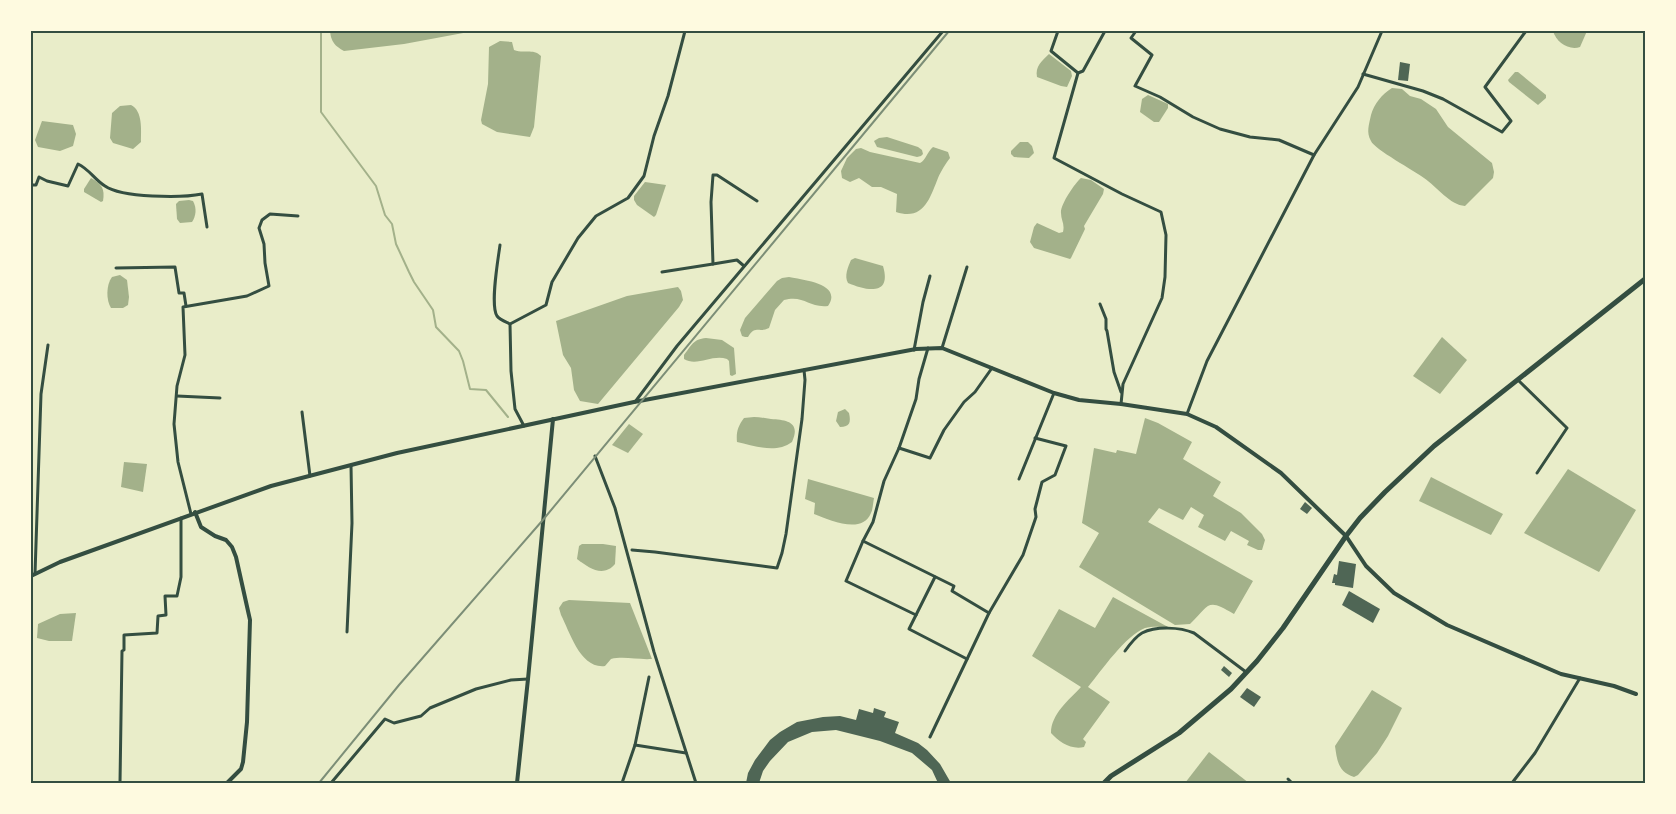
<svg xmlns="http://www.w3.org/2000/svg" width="1676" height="814" font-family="'Asap Condensed',sans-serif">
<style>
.water{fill:#a3b18a}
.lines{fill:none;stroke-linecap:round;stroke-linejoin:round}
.stream{stroke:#a3b18a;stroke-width:2}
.building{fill:#4f6655}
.minor{stroke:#344e41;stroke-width:3}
.tertiary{stroke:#344e41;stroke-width:4}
.trunk{stroke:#344e41;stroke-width:5}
.rail{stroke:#7c8e77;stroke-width:2}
.neatline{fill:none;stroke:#344e41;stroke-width:2}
</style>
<rect width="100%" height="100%" fill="#e9edc9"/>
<g class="water">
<path d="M330,31H474L404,44L344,51C335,46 331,42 330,31Z"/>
<path d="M1553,31H1587L1580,47C1569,51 1556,42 1553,31Z"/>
<path d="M500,41L512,42L514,50C523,54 533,48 541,56L534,127L530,137L497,132L482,124L481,120L488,84L489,47Z"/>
<path d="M1049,54L1071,71L1072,76L1067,87L1061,86L1037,77C1035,66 1042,61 1049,54Z"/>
<polygon points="1515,72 1518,72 1546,95 1546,98 1538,105 1509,82 1508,80"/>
<path d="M1392,88L1402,89L1410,96L1421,99L1436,109L1448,127L1492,163L1494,172L1493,178L1465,206C1450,205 1437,187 1424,178C1415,171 1374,149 1371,141C1366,132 1369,125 1371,115C1374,104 1382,94 1392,88Z"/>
<polygon points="1148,95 1168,104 1168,108 1159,122 1154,122 1140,112 1142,99"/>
<path d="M131,105C143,111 141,130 141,142L133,149L113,143L110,138L112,113L120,106Z"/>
<polygon points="42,121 73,125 76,134 73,146 60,151 38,147 35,140"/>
<polygon points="887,137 918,147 922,150 923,154 921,156 917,157 877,147 874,141 879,138"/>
<polygon points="1020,142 1028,142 1032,146 1034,153 1029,158 1014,157 1011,154 1011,151"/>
<path d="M933,147L948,152L950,158C946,163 941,171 938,178C930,198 924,221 896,212L897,194L881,187H872L859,178L850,182L842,178L841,171L847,158L856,149L861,148L870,152L920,163C926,160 927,152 933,147Z"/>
<path d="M91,178C102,184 105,189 103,201L101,202L84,192V189Z"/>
<path d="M1081,178L1091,180L1104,189L1103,194L1084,226L1085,229L1071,258L1070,259L1034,248L1030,242L1034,227L1037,223L1059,233L1063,232C1065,224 1061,220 1061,213C1060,205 1075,183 1081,178Z"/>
<polygon points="645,182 666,185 656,215 654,217 637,205 634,200 634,196"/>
<path d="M189,200L193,201C197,208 196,216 192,222L180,223L177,219L176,204L179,201Z"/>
<path d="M855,258L883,266C892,296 867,291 848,283C844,276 848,267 851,260Z"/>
<path d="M120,275L127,280L129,297L128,305L123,308H111C106,300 106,285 112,277Z"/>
<path d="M789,277C804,280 843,284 828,306C808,308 805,295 784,300L775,310L769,328C759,333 755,325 748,337H745L742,336L740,330L745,318L777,281L782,278Z"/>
<polygon points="678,287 681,291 683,300 679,307 598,404 580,401 574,390 571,368 563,355 556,321 627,296"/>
<polygon points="1442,337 1467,360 1440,394 1413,376"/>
<path d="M706,338L722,340L734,348L736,374L732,376L730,375L729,361L727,359C712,354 697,367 684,359V355C691,346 693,339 706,338Z"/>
<path d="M845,409L849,413C851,422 850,427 840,427L836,421L838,412Z"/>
<path d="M754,417C759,417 765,418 771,419C787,420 801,422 792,442C776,454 755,446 737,442C736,432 738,426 744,418Z"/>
<path d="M1145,418L1158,423L1192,442L1183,459L1221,482L1213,496L1241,513L1262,534L1265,540L1262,550H1258L1247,545L1249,541L1231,531L1225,541L1198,527L1204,515L1191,507L1183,520L1159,508L1148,522L1253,581L1234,614C1206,597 1210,605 1190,624L1175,625L1079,567L1099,533L1082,523L1094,448L1116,453L1117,450L1136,454Z"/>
<polygon points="629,424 643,434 628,453 612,445"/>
<polygon points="124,462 147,464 143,492 121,487"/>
<polygon points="1568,469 1636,510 1599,572 1524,533"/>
<polygon points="1431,477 1503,514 1491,535 1419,501"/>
<path d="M808,479L874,498C873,503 873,509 871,513C862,535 830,520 814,514L815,503L805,499Z"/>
<path d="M582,544H603L616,546L615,564C603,578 589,568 577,559L579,546Z"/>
<path d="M1113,597L1168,627C1161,627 1152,626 1145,628C1126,635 1101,671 1088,687L1110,702L1083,739L1086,742L1084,747C1071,750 1059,742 1051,733C1051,714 1069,700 1081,687L1032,656L1059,609L1095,628Z"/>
<path d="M569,600L630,603L652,659C638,660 624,656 611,659L605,666C580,669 570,632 561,615L559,608L563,602Z"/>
<polygon points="76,613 72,641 49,641 37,638 38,624 60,614"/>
<path d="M1372,690L1402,708L1388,736L1377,753L1358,775L1354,777C1338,772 1337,760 1335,746Z"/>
<polygon points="1209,752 1249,783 1185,783"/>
</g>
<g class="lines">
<polyline class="stream" points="321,31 321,112 376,186 385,215 392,224 396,244 409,272 414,282 433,310 436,327 459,351 463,361 470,389 486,390 508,417"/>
</g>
<g class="building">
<polygon points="1400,62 1410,64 1408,81 1398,80"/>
<polygon points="1305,502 1312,508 1307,514 1300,509"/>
<polygon points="1339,561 1356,564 1353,588 1335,585 1335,583 1332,583 1334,574 1337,575"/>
<polygon points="1349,591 1380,609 1373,623 1342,605"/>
<polygon points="1224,666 1232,673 1229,677 1221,670"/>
<polygon points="1247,688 1261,697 1254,707 1240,697"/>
<polygon points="874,708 886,712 884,717 899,722 895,733 918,743 927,750 940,764 951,783 938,783 932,770 912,753 880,741 836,730 812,732 788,742 770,761 763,771 759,783 746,783 748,773 755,760 770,740 780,732 797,722 823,717 840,716 856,720 859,709 873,713"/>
</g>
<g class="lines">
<g class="minor">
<polyline points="1058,31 1051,51 1078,73 1054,158 1122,194 1161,212 1166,235 1165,277 1162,298 1123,384 1121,404"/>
<polyline points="1136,31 1131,38 1152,55 1135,86 1160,97 1193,117 1220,129 1250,137 1279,140 1314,155"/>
<polyline points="1078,73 1083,71 1105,31"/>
<polyline points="1363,74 1423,91 1443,99 1502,132 1511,121 1485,87 1526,31"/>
<path d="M31,185H36L39,177L47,181L68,186L78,164C89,169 95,180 105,186C122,198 182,198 202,194L207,227"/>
<path d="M500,245C498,260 490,305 497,316C500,320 506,322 510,324"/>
<polyline points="713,264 737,260 744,266"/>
<polyline points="116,268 175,267 179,293 184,293 186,306"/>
<polyline points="662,272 713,264 711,202 713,175 717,175 757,201"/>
<polyline points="1100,304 1106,319 1106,329 1107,331 1114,372 1121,392"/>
<polyline points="942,348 967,267"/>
<polyline points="914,350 923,302 930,276"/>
<polyline points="1518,380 1567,428 1537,473"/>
<polyline points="177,396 220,398"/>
<polyline points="635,402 677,346 943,31"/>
<polyline points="302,412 310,476"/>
<polyline points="1187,414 1207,361 1314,155 1358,87 1382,31"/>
<polyline points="524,426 515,409 511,371 510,324 546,305 552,282 578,238 596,216 628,198 644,176 654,136 668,96 685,31"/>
<polyline points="899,448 916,399 919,379 928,348"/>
<polyline points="595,456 615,508 654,652 696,783"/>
<polyline points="1019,479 1054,393"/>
<polyline points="191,514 178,462 174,424 177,386 185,355 183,307 247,296 269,286 265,263 264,244 259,228 262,220 270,214 298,216"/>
<polyline points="863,541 954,586 952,591 989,613"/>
<polyline points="632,550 655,552 777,568 782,553 786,534 802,419 805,380 804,370"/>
<polyline points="35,574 41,394 48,345"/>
<polyline points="935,577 909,629 967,659"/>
<polyline points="916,615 846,581 863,541 873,522 884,481 899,448 930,458 944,430 964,402 975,392 992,368"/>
<polyline points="347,632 352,523 351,465"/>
<path d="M1125,651C1130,644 1135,637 1142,633C1156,626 1180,627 1194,633L1246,672"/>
<polyline points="930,737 989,613 1023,555 1036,517 1035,509 1042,482 1055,475 1066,446 1035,438"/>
<polyline points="635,745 649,677"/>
<polyline points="1288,779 1292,783"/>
<polyline points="120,783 122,651 124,650 124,635 157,633 158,616 166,615 165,596 177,596 181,577 181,518"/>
<polyline points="331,783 385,719 394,723 421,716 430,708 476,689 511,680 528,679"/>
<polyline points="622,783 635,745 686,753"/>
<polyline points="1512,783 1535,753 1580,678"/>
</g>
<g class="tertiary">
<polyline points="195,512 201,527 215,536 226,540 232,547 236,557 250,620 247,722 243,762 241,769 227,783"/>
<polyline points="31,576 60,562 271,486 397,453 634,402 916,349 942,348 1054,393 1079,400 1121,404 1187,414 1216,427 1281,473 1346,536 1366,566 1394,593 1447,625 1561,674 1614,686 1636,694"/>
<polyline points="517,783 528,679 553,419"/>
</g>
<polyline class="trunk" points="1104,783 1111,776 1179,733 1231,689 1257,661 1283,628 1346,536 1360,518 1385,492 1434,446 1645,279"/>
<polyline class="rail" points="319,783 399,685 542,521 949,31"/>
</g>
<rect width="1676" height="814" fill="none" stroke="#fefae0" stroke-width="65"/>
<rect x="32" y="32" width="1612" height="750" class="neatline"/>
</svg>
